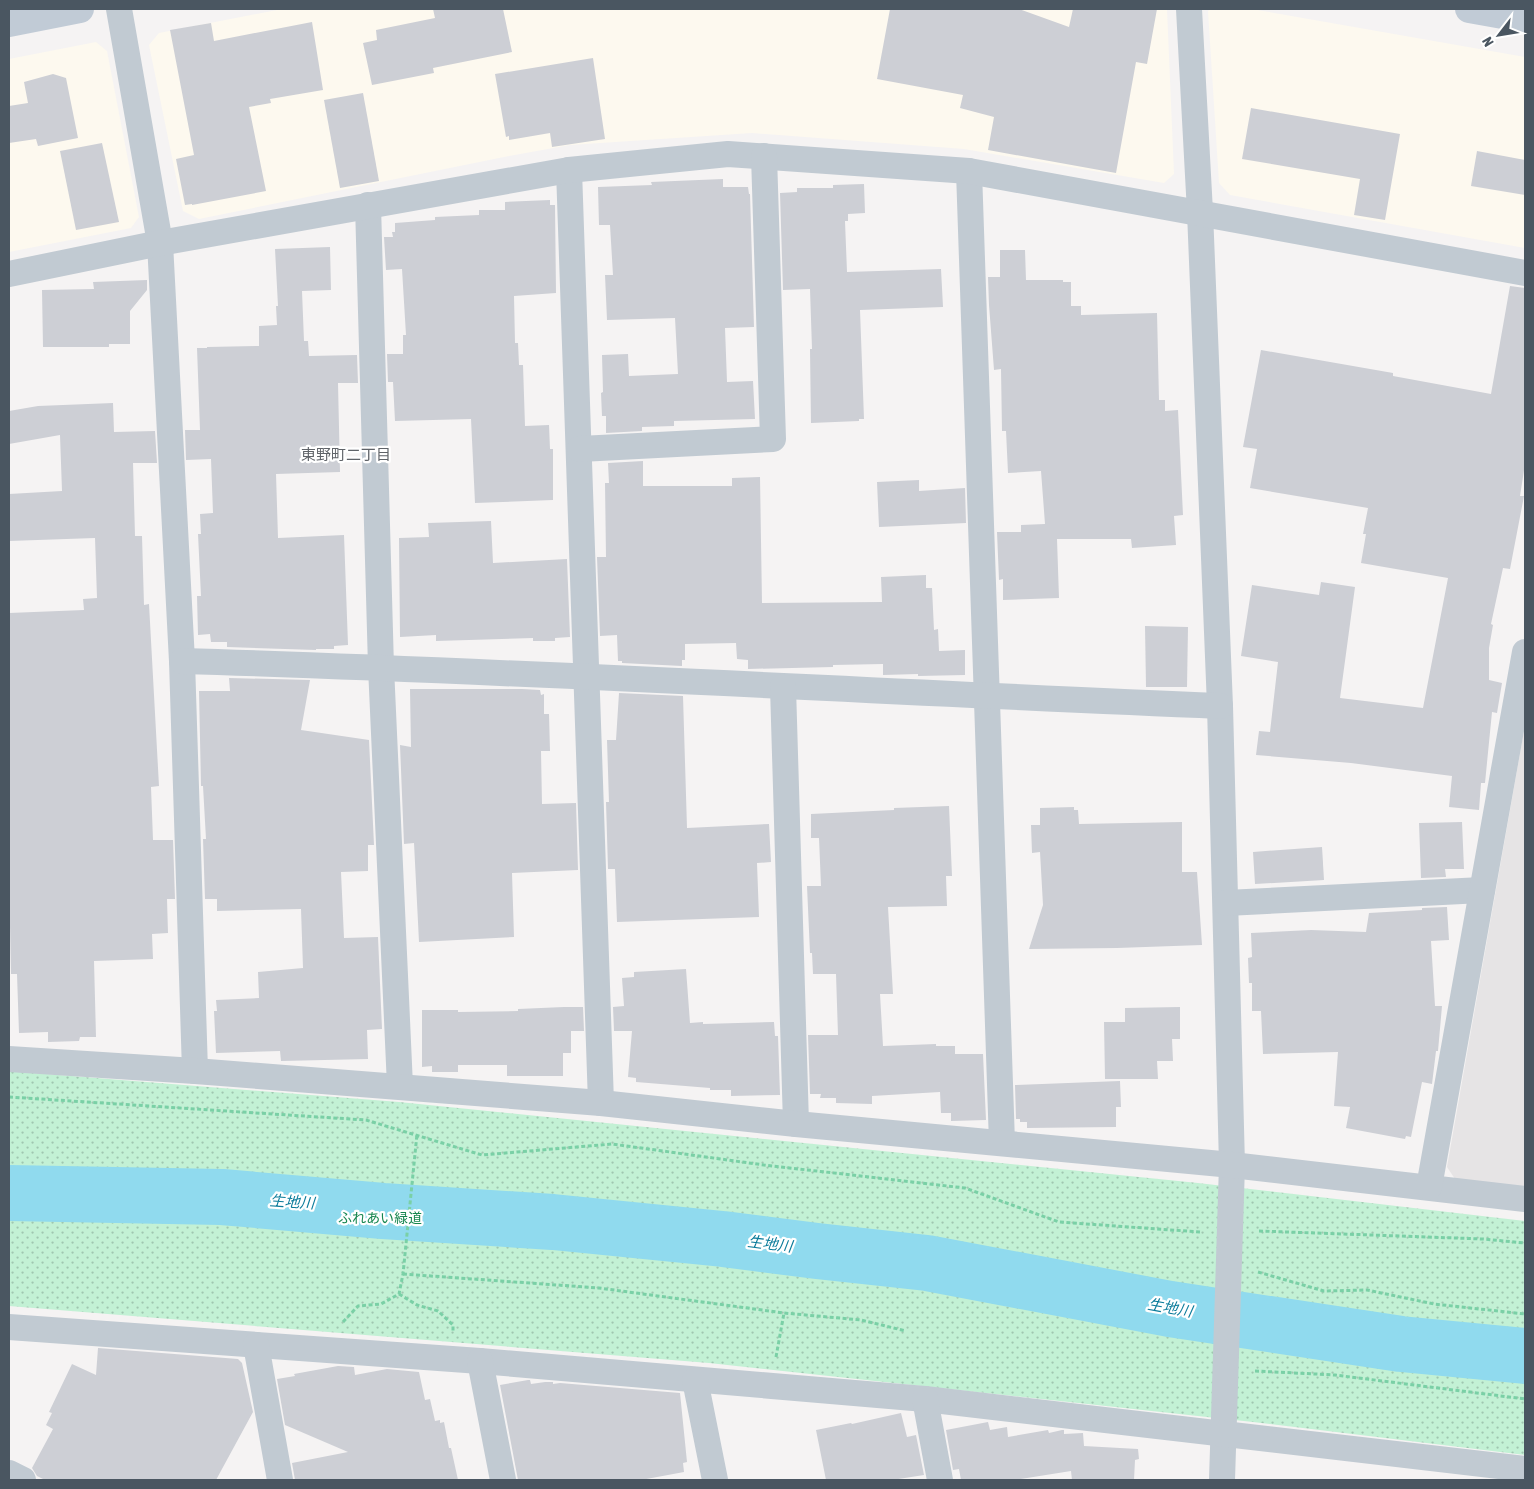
<svg xmlns="http://www.w3.org/2000/svg" width="1534" height="1489" font-family="'Asap Condensed','Noto Sans JP',sans-serif">
<style>
.commercial{fill:#fdf9ef}
.education{fill:#e6e4e5}
.park{fill:url(#park-dots)}
.lines{fill:none;stroke-linecap:round;stroke-linejoin:round}
.river{stroke:#90daee;stroke-width:56}
.building{fill:#cdcfd5}
.path{stroke:#7ad0a6;stroke-width:3;stroke-dasharray:4 2.5;stroke-linecap:butt}
.street{stroke:#c1cad2;stroke-width:26}
.secondary{stroke:#c1cbd6;stroke-width:28}
.labels{text-anchor:middle;stroke-width:4.5;stroke-linejoin:round;paint-order:stroke}
.park-label{font-size:14px;fill:#17864f;stroke:#fff}
.neighbourhood-label{font-size:15px;fill:#5f6368;stroke:#fff}
.water-label{font-size:15px;font-style:italic;fill:#0c7c9b;stroke:#fff}
</style>
<defs>
<pattern id="park-dots" width="8" height="8" patternUnits="userSpaceOnUse" patternTransform="scale(1.25)"><rect width="8" height="8" fill="#c3f1d5"/><path d="M2 2h.1M6 6h.1" fill="none" stroke="#a0c6b0" stroke-width="1.8" stroke-linecap="round"/></pattern>
</defs>
<rect width="100%" height="100%" fill="#f5f3f3"/>
<g class="commercial">
<polygon points="282,9 1167,9 1174,174 1164,183 964,149 752,133 570,145 509,156 199,219 183,211 149,45 159,33"/>
<polygon points="1211,9 1252,9 1525,57 1525,248 1230,195 1219,183 1208,11"/>
<polygon points="96,42 107,51 139,217 131,228 9,252 9,59"/>
</g>
<polygon class="education" points="1525,725 1525,1187 1455,1179 1447,1167"/>
<polygon class="park" points="9,1071 399,1102 1198,1183 1525,1221 1525,1455 1253,1422 709,1363 9,1306"/>
<g class="lines">
<polyline class="river" points="9,1193 222,1197 383,1211 553,1222 723,1239 817,1251 927,1263 1170,1309 1401,1344 1525,1356"/>
</g>
<g class="building">
<polygon points="433,9 503,9 512,52 433,68 434,73 372,85 363,43 377,40 376,30 435,18"/>
<polygon points="890,9 1019,9 1069,27 1073,9 1157,9 1147,64 1136,62 1116,173 988,150 994,117 960,108 963,95 877,79"/>
<polygon points="312,22 323,90 270,99 271,103 249,107 266,191 192,205 192,204 185,205 176,159 194,155 170,30 211,23 214,41"/>
<polygon points="593,58 605,139 552,147 550,133 509,140 509,136 506,137 495,74"/>
<polygon points="53,74 66,78 78,138 38,146 36,139 9,143 9,106 28,103 24,82"/>
<polygon points="363,93 379,181 340,188 324,100"/>
<polygon points="1251,108 1400,134 1385,220 1354,215 1360,179 1242,159"/>
<polygon points="102,143 119,222 76,230 60,151"/>
<polygon points="1477,151 1525,160 1525,195 1471,186"/>
<polygon points="723,179 723,187 748,187 749,194 750,194 754,327 725,328 727,382 753,381 755,419 674,421 674,426 642,427 642,431 606,433 606,416 602,416 601,393 603,392 602,355 628,354 629,376 678,374 675,318 607,320 605,275 613,275 610,225 599,225 598,187 652,185 651,182"/>
<polygon points="864,184 865,213 848,214 848,221 845,221 847,272 941,269 943,307 860,310 864,419 859,419 859,421 811,423 810,349 812,349 810,289 783,290 780,193 797,192 797,188 833,188 833,185"/>
<polygon points="550,200 550,205 555,205 556,293 514,296 515,343 518,343 519,365 523,365 525,426 549,425 550,449 553,449 553,500 475,503 471,419 395,421 393,382 388,382 387,354 403,354 403,335 406,335 402,269 386,270 384,237 393,237 392,232 395,232 395,223 435,220 435,217 479,215 479,210 505,210 505,202"/>
<polygon points="330,247 331,290 302,291 304,341 308,341 309,356 357,355 358,383 338,383 340,472 276,474 278,538 344,535 348,645 334,646 334,649 316,649 316,650 227,647 227,642 211,642 210,634 198,635 197,596 201,596 198,534 201,534 200,514 213,513 211,459 186,460 185,430 200,430 197,348 207,348 207,347 259,346 259,326 277,325 276,306 278,306 275,249"/>
<polygon points="1000,250 1025,250 1026,280 1063,280 1063,282 1071,282 1071,306 1081,306 1081,315 1157,313 1159,400 1165,400 1165,411 1178,410 1183,515 1174,516 1176,545 1132,548 1131,539 1057,539 1059,598 1003,600 1003,579 999,580 997,532 1021,532 1021,525 1045,524 1041,471 1008,473 1006,431 1002,431 1001,369 994,370 989,305 988,277 1000,277"/>
<polygon points="147,280 147,290 130,311 130,344 109,344 109,347 43,347 42,290 94,289 93,282"/>
<polygon points="1510,286 1525,288 1525,464 1520,496 1524,496 1510,569 1503,568 1491,624 1493,625 1489,648 1489,680 1502,683 1497,713 1492,712 1485,783 1481,783 1479,810 1449,807 1452,776 1351,763 1256,755 1259,731 1270,732 1278,662 1241,656 1252,585 1319,595 1321,582 1355,587 1340,698 1423,708 1448,578 1361,563 1366,534 1363,534 1368,508 1250,488 1257,449 1243,447 1261,350 1393,373 1393,376 1491,394"/>
<polygon points="113,403 114,432 155,431 157,463 133,463 135,536 142,536 144,605 149,604 159,786 151,787 153,840 173,840 175,899 167,899 168,933 152,934 153,959 94,961 96,1037 80,1037 79,1041 48,1042 48,1032 19,1033 17,974 11,974 9,879 9,613 84,610 83,599 97,598 95,538 9,541 9,494 62,491 60,435 9,444 9,411 38,406"/>
<polygon points="643,461 643,486 732,486 732,478 760,477 762,603 882,602 881,577 926,575 926,588 932,588 934,630 938,629 939,651 965,650 965,675 918,676 918,674 883,675 883,664 833,665 833,667 748,669 748,660 737,659 736,643 685,644 685,660 682,660 682,666 622,663 622,661 618,661 617,635 600,636 597,557 606,557 605,483 609,483 608,463"/>
<polygon points="919,480 919,491 965,488 966,523 879,527 877,482"/>
<polygon points="491,521 493,563 567,559 570,637 555,638 555,641 533,641 533,638 436,641 436,635 400,637 399,538 429,537 428,523"/>
<polygon points="1145,626 1188,627 1187,687 1146,687"/>
<polygon points="229,678 310,680 301,730 369,740 374,845 368,845 368,871 341,872 344,938 378,937 382,1029 367,1030 368,1059 281,1061 280,1051 216,1053 214,1011 217,1011 216,1000 259,998 258,972 303,968 301,909 217,911 217,899 205,899 203,839 206,839 203,786 201,786 199,691 230,691"/>
<polygon points="410,689 522,689 540,690 541,695 544,694 544,714 549,714 550,751 541,751 542,804 576,803 578,870 512,873 514,937 419,942 414,843 404,844 400,745 411,747"/>
<polygon points="619,693 683,696 687,828 769,824 771,862 757,863 759,917 617,922 615,869 608,869 606,802 609,802 607,740 616,740"/>
<polygon points="949,806 952,876 946,876 947,906 888,907 893,994 880,994 883,1046 936,1044 936,1046 955,1046 955,1054 983,1054 986,1120 951,1121 951,1113 941,1113 940,1092 872,1096 872,1104 836,1103 836,1098 820,1098 821,1094 810,1094 808,1035 838,1035 836,974 813,974 812,953 810,953 807,886 821,886 819,838 811,838 811,814 894,810 894,808"/>
<polygon points="1074,807 1074,810 1078,810 1079,824 1182,822 1182,872 1197,872 1202,945 1117,948 1029,949 1043,905 1040,852 1032,853 1031,825 1040,825 1040,808"/>
<polygon points="1462,822 1464,869 1445,869 1446,877 1421,878 1419,823"/>
<polygon points="1322,847 1324,880 1255,884 1253,852"/>
<polygon points="1447,907 1449,940 1431,941 1435,1006 1442,1006 1438,1051 1436,1051 1432,1084 1422,1082 1411,1137 1406,1136 1405,1139 1346,1128 1350,1107 1334,1106 1338,1052 1263,1054 1261,1011 1252,1011 1252,983 1249,983 1248,958 1252,957 1251,933 1311,930 1366,932 1369,913 1422,910 1422,908"/>
<polygon points="686,969 690,1023 703,1022 703,1024 774,1022 775,1036 778,1036 780,1095 731,1096 731,1090 710,1090 710,1088 636,1082 636,1078 628,1077 632,1031 614,1031 613,1007 624,1006 622,978 634,977 634,972"/>
<polygon points="564,1007 583,1007 584,1031 571,1031 571,1053 563,1053 563,1076 507,1076 507,1065 458,1065 458,1072 432,1072 432,1066 422,1067 422,1010 458,1010 458,1012 518,1011 518,1009"/>
<polygon points="1180,1007 1180,1039 1172,1039 1173,1061 1157,1061 1158,1079 1105,1079 1104,1022 1125,1022 1125,1008"/>
<polygon points="1120,1081 1121,1107 1116,1107 1116,1127 1027,1128 1027,1122 1020,1122 1020,1119 1016,1119 1015,1085"/>
<polygon points="98,1348 238,1359 242,1363 253,1412 216,1480 45,1480 37,1476 32,1468 53,1429 46,1425 52,1413 49,1412 72,1364 96,1375"/>
<polygon points="338,1366 354,1367 355,1375 387,1369 419,1372 425,1400 430,1399 435,1421 440,1420 440,1423 444,1422 449,1448 451,1448 458,1480 295,1480 292,1463 348,1452 285,1425 277,1379 295,1376 294,1374"/>
<polygon points="528,1380 530,1380 531,1384 545,1382 553,1382 553,1384 560,1383 680,1393 687,1462 683,1463 684,1472 641,1480 518,1480 500,1385"/>
<polygon points="901,1413 907,1437 916,1435 924,1475 892,1480 826,1480 816,1430 851,1423 852,1424"/>
<polygon points="988,1422 990,1430 1007,1427 1008,1437 1048,1430 1049,1433 1062,1430 1064,1430 1064,1434 1083,1433 1084,1446 1138,1449 1139,1459 1135,1460 1134,1480 1072,1480 1071,1471 1015,1480 961,1480 959,1469 953,1470 946,1430"/>
</g>
<g class="lines">
<g class="path">
<polyline points="9,1097 366,1120 482,1155 612,1144 764,1165 965,1188 1059,1222 1200,1232"/>
<polyline points="1259,1231 1483,1239 1525,1243"/>
<polyline points="1258,1272 1324,1291 1367,1290 1434,1304 1525,1314"/>
<polyline points="403,1274 599,1288 784,1313 861,1320 906,1331"/>
<polyline points="399,1294 417,1305 438,1311 453,1325 453,1331"/>
<polyline points="343,1322 358,1306 381,1304 399,1294 403,1274 417,1134"/>
<polyline points="776,1357 784,1313"/>
<polyline points="1255,1371 1335,1375 1525,1399"/>
</g>
<g class="street">
<polyline points="119,9 160,243 182,661 195,1071"/>
<polyline points="1189,9 1200,212 1220,706 1232,1165 1222,1480"/>
<polyline points="569,170 601,1103"/>
<polyline points="969,171 1002,1143"/>
<polyline points="368,205 381,667 400,1086"/>
<polyline points="9,274 160,243 569,170 728,154 969,171 1525,273"/>
<polyline points="580,449 773,439 764,156"/>
<path d="M182,661C528,671 874,692 1220,706"/>
<polyline points="783,687 796,1124"/>
<polyline points="1226,903 1482,890"/>
<polyline points="9,1059 195,1071 601,1103 796,1124 1232,1165 1525,1199"/>
<polyline points="1429,1187 1525,652"/>
<polyline points="9,1327 480,1361 925,1399 1525,1469"/>
<polyline points="256,1345 280,1480"/>
<polyline points="480,1361 503,1480"/>
<polyline points="695,1380 715,1480"/>
<polyline points="925,1399 940,1480"/>
<polyline points="9,1473 23,1480"/>
</g>
<g class="secondary">
<polyline points="1469,9 1525,19"/>
<polyline points="9,23 80,9"/>
</g>
</g>
<g class="labels">
<g class="park-label">
<text x="380" y="1223">ふれあい緑道</text>
</g>
<g class="neighbourhood-label">
<text x="346" y="460">東野町二丁目</text>
</g>
<g class="water-label">
<text transform="translate(292 1202) rotate(4)" y="5">生地川</text>
<text transform="translate(770 1244) rotate(7)" y="5">生地川</text>
<text transform="translate(1170 1308) rotate(10)" y="5">生地川</text>
</g>
</g>
<rect width="1534" height="1489" fill="none" stroke="#4a5661" stroke-width="20"/>
<g transform="translate(1499 35) rotate(239)" stroke="#ffffff" stroke-width="4" paint-order="stroke">
<path d="M0-4L9 19L0 12L-9 19Z" fill="#4a5661"/>
<text y="-8" font-size="14" font-weight="bold" text-anchor="middle" fill="#4a5661">N</text>
</g>
</svg>
